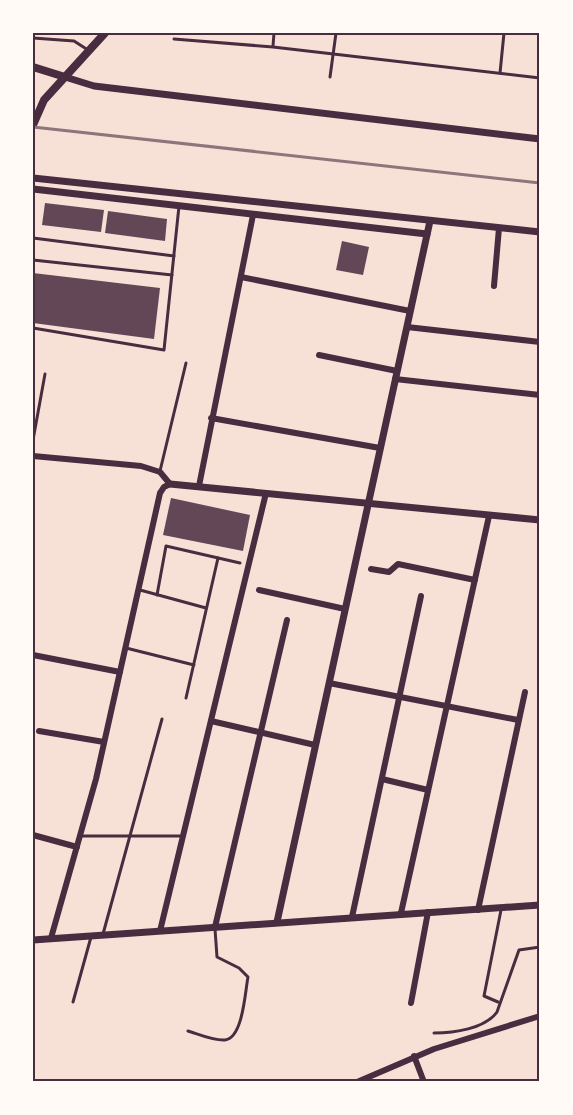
<svg xmlns="http://www.w3.org/2000/svg" width="573" height="1115" font-family="'IBM Plex Serif',serif">
<style>
.building{fill:#644757}
.lines{fill:none;stroke-linecap:round;stroke-linejoin:round}
.service{stroke:#4a2c40;stroke-width:3}
.minor{stroke:#4a2c40;stroke-width:6}
.tertiary{stroke:#4a2c40;stroke-width:7}
.secondary{stroke:#4a2c40;stroke-width:8}
.rail{stroke:#8f747c;stroke-width:3}
.neatline{fill:none;stroke:#4a2c40;stroke-width:2}
</style>
<rect width="100%" height="100%" fill="#f7e1d7"/>
<g class="building">
<polygon points="45,203 104,210 101,232 42,225"/>
<polygon points="108,211 167,219 165,241 105,233"/>
<polygon points="342,241 369,247 363,275 336,270"/>
<polygon points="33,273 160,288 154,339 33,323"/>
<polygon points="171,498 250,515 243,551 163,535"/>
</g>
<g class="lines">
<g class="service">
<polyline points="33,38 74,41 88,50"/>
<polyline points="174,39 273,47 540,78"/>
<polyline points="273,46 274,33"/>
<polyline points="500,73 504,33"/>
<polyline points="330,77 336,33"/>
<polyline points="33,238 174,256"/>
<polyline points="33,260 172,275"/>
<polyline points="33,328 164,350 179,206"/>
<polyline points="33,440 45,374"/>
<polyline points="160,471 186,363"/>
<polyline points="140,590 206,608"/>
<polyline points="157,595 166,546 240,563"/>
<polyline points="126,648 194,665"/>
<polyline points="186,698 218,558"/>
<polyline points="82,836 183,836"/>
<polyline points="103,934 162,719"/>
<polyline points="73,1002 91,937"/>
<polyline points="498,1002 484,996 501,910"/>
<path d="M188,1031C198,1034 214,1041 225,1040C243,1038 245,992 248,977L239,968L217,957L215,929"/>
<path d="M434,1033C453,1033 485,1029 497,1012L519,950L540,947"/>
</g>
<g class="minor">
<polyline points="241,277 410,311"/>
<polyline points="494,286 499,228"/>
<polyline points="407,327 540,342"/>
<polyline points="319,355 397,371"/>
<polyline points="395,379 540,395"/>
<polyline points="211,418 380,448"/>
<polyline points="33,456 141,466 160,472 170,484 164,487 160,493 96,779 51,938"/>
<polyline points="199,486 253,215"/>
<polyline points="371,569 389,572 398,564 475,580"/>
<polyline points="259,590 345,609"/>
<polyline points="33,655 120,672"/>
<polyline points="329,683 518,720"/>
<polyline points="211,721 315,745"/>
<polyline points="39,731 104,742"/>
<polyline points="382,779 428,790"/>
<polyline points="33,835 77,847"/>
<polyline points="478,910 525,692"/>
<polyline points="401,913 489,516"/>
<polyline points="352,917 421,596"/>
<polyline points="215,927 287,620"/>
<polyline points="160,931 266,493"/>
<polyline points="411,1003 428,912"/>
<polyline points="414,1056 424,1082"/>
<polyline points="357,1082 434,1049 540,1016"/>
</g>
<g class="tertiary">
<polyline points="65,77 94,86 540,139"/>
<polyline points="33,178 540,232"/>
<polyline points="33,189 427,234"/>
<polyline points="170,484 540,520"/>
<polyline points="277,922 430,221"/>
<polyline points="33,940 540,905"/>
</g>
<g class="secondary">
<polyline points="33,67 65,77"/>
<polyline points="33,125 44,100 105,33"/>
</g>
<polyline class="rail" points="33,127 540,183"/>
</g>
<rect width="573" height="1115" fill="none" stroke="#fffaf5" stroke-width="69"/>
<rect x="34" y="34" width="504" height="1046" class="neatline"/>
</svg>
